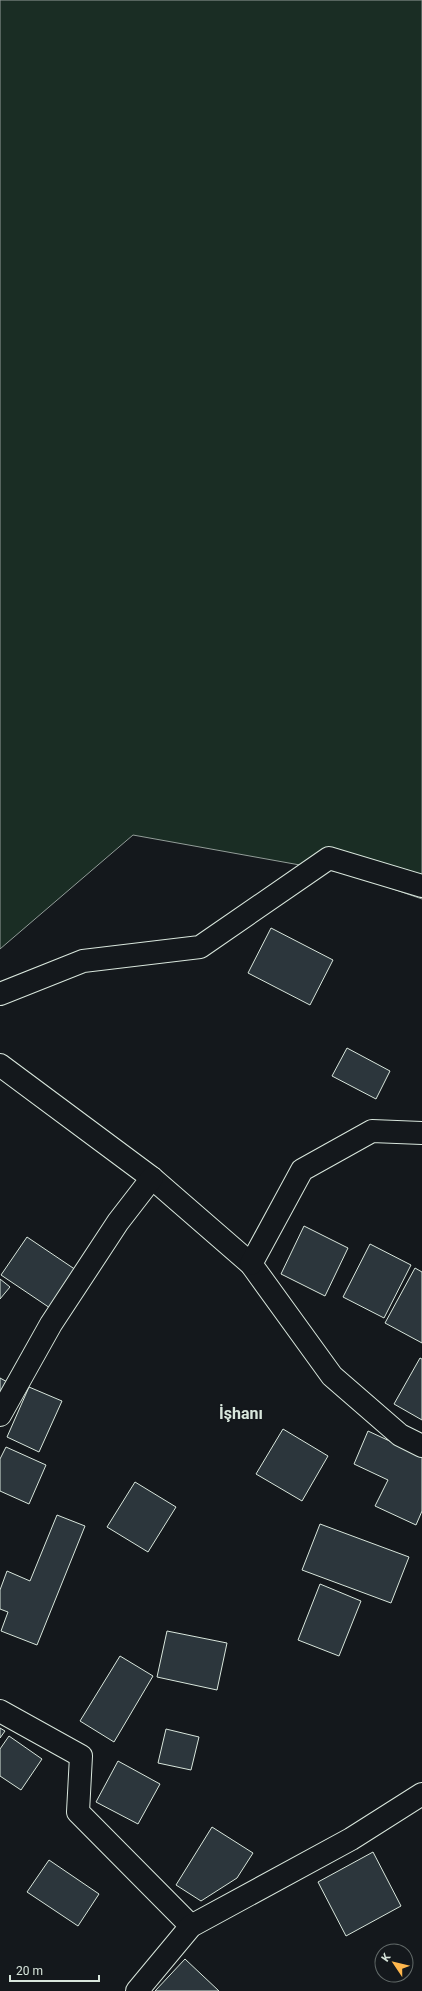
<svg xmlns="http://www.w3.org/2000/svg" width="422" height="1991" font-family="Roboto,sans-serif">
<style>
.green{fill:#1a2d24;stroke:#939e99}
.building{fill:#2c363c;stroke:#d8e6dc}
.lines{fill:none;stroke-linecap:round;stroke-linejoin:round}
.street-casing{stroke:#d8e6dc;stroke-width:24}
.street{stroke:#14181c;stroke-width:22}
.labels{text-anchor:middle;stroke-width:3;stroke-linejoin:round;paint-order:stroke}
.quarter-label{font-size:16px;font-weight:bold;fill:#d8e6dc;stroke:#14181c}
</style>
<rect width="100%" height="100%" fill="#14181c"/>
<polygon class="green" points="0,0 422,0 422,899 350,874 133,835 0,949"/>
<g class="building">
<polygon points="271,928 333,960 310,1005 248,973"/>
<polygon points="347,1048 390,1071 376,1099 332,1076"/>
<polygon points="304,1226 348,1248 325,1296 281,1274"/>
<polygon points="27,1237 76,1270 50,1308 1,1275"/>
<polygon points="370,1244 411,1265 384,1318 343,1297"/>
<polygon points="415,1268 422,1272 422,1343 385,1323"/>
<polygon points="0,1279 10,1287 0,1299"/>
<polygon points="420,1358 422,1359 422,1420 394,1404"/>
<polygon points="0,1378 11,1384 0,1403"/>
<polygon points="29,1387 62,1401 39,1452 7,1437"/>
<polygon points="283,1429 328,1456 302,1501 256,1474"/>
<polygon points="368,1431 422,1456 422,1511 416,1525 375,1506 388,1480 354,1464"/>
<polygon points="6,1447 46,1465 29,1504 0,1491 0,1459"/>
<polygon points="135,1482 176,1507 148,1552 107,1527"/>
<polygon points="57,1515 85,1526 37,1645 1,1631 8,1612 0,1609 0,1590 7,1571 30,1581"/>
<polygon points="320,1524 409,1557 391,1603 302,1570"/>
<polygon points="320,1584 361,1601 339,1656 298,1640"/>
<polygon points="167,1631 227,1643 217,1690 157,1677"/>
<polygon points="120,1656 153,1676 114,1742 80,1721"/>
<polygon points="0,1728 5,1731 0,1738"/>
<polygon points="166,1729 199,1737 191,1770 158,1763"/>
<polygon points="9,1736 42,1759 21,1790 0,1776 0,1749"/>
<polygon points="118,1761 160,1784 138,1824 96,1802"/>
<polygon points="212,1827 253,1853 237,1878 201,1901 176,1885"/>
<polygon points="373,1852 401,1906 346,1936 318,1882"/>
<polygon points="49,1860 99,1894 78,1926 27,1892"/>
<polygon points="185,1959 219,1991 155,1991"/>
</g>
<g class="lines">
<g class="street-casing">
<g id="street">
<polyline points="0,994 83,961 200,947 329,858 422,886"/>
<polyline points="0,1065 152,1178 251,1264 332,1376 400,1435 422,1446"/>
<polyline points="251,1264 302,1170 372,1131 422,1133"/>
<polyline points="0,1415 51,1324 118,1222 152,1178"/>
<polyline points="0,1711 81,1756 78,1812 191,1926"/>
<polyline points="137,1991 191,1926 351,1839 422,1794"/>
</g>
</g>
<use href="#street" class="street"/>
</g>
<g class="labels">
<g class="quarter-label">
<text x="241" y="1419">İşhanı</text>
</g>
</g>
<g transform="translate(394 1963) rotate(305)"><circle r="19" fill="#14181c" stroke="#626a69"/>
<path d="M0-3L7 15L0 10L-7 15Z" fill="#ffb74d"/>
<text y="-6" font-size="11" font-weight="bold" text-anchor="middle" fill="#d8e6dc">K</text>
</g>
<path d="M10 1975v6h89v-6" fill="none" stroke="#d8e6dc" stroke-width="2"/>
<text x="16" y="1975" font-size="12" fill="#d8e6dc" stroke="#14181c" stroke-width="3" paint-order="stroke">20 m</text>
</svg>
